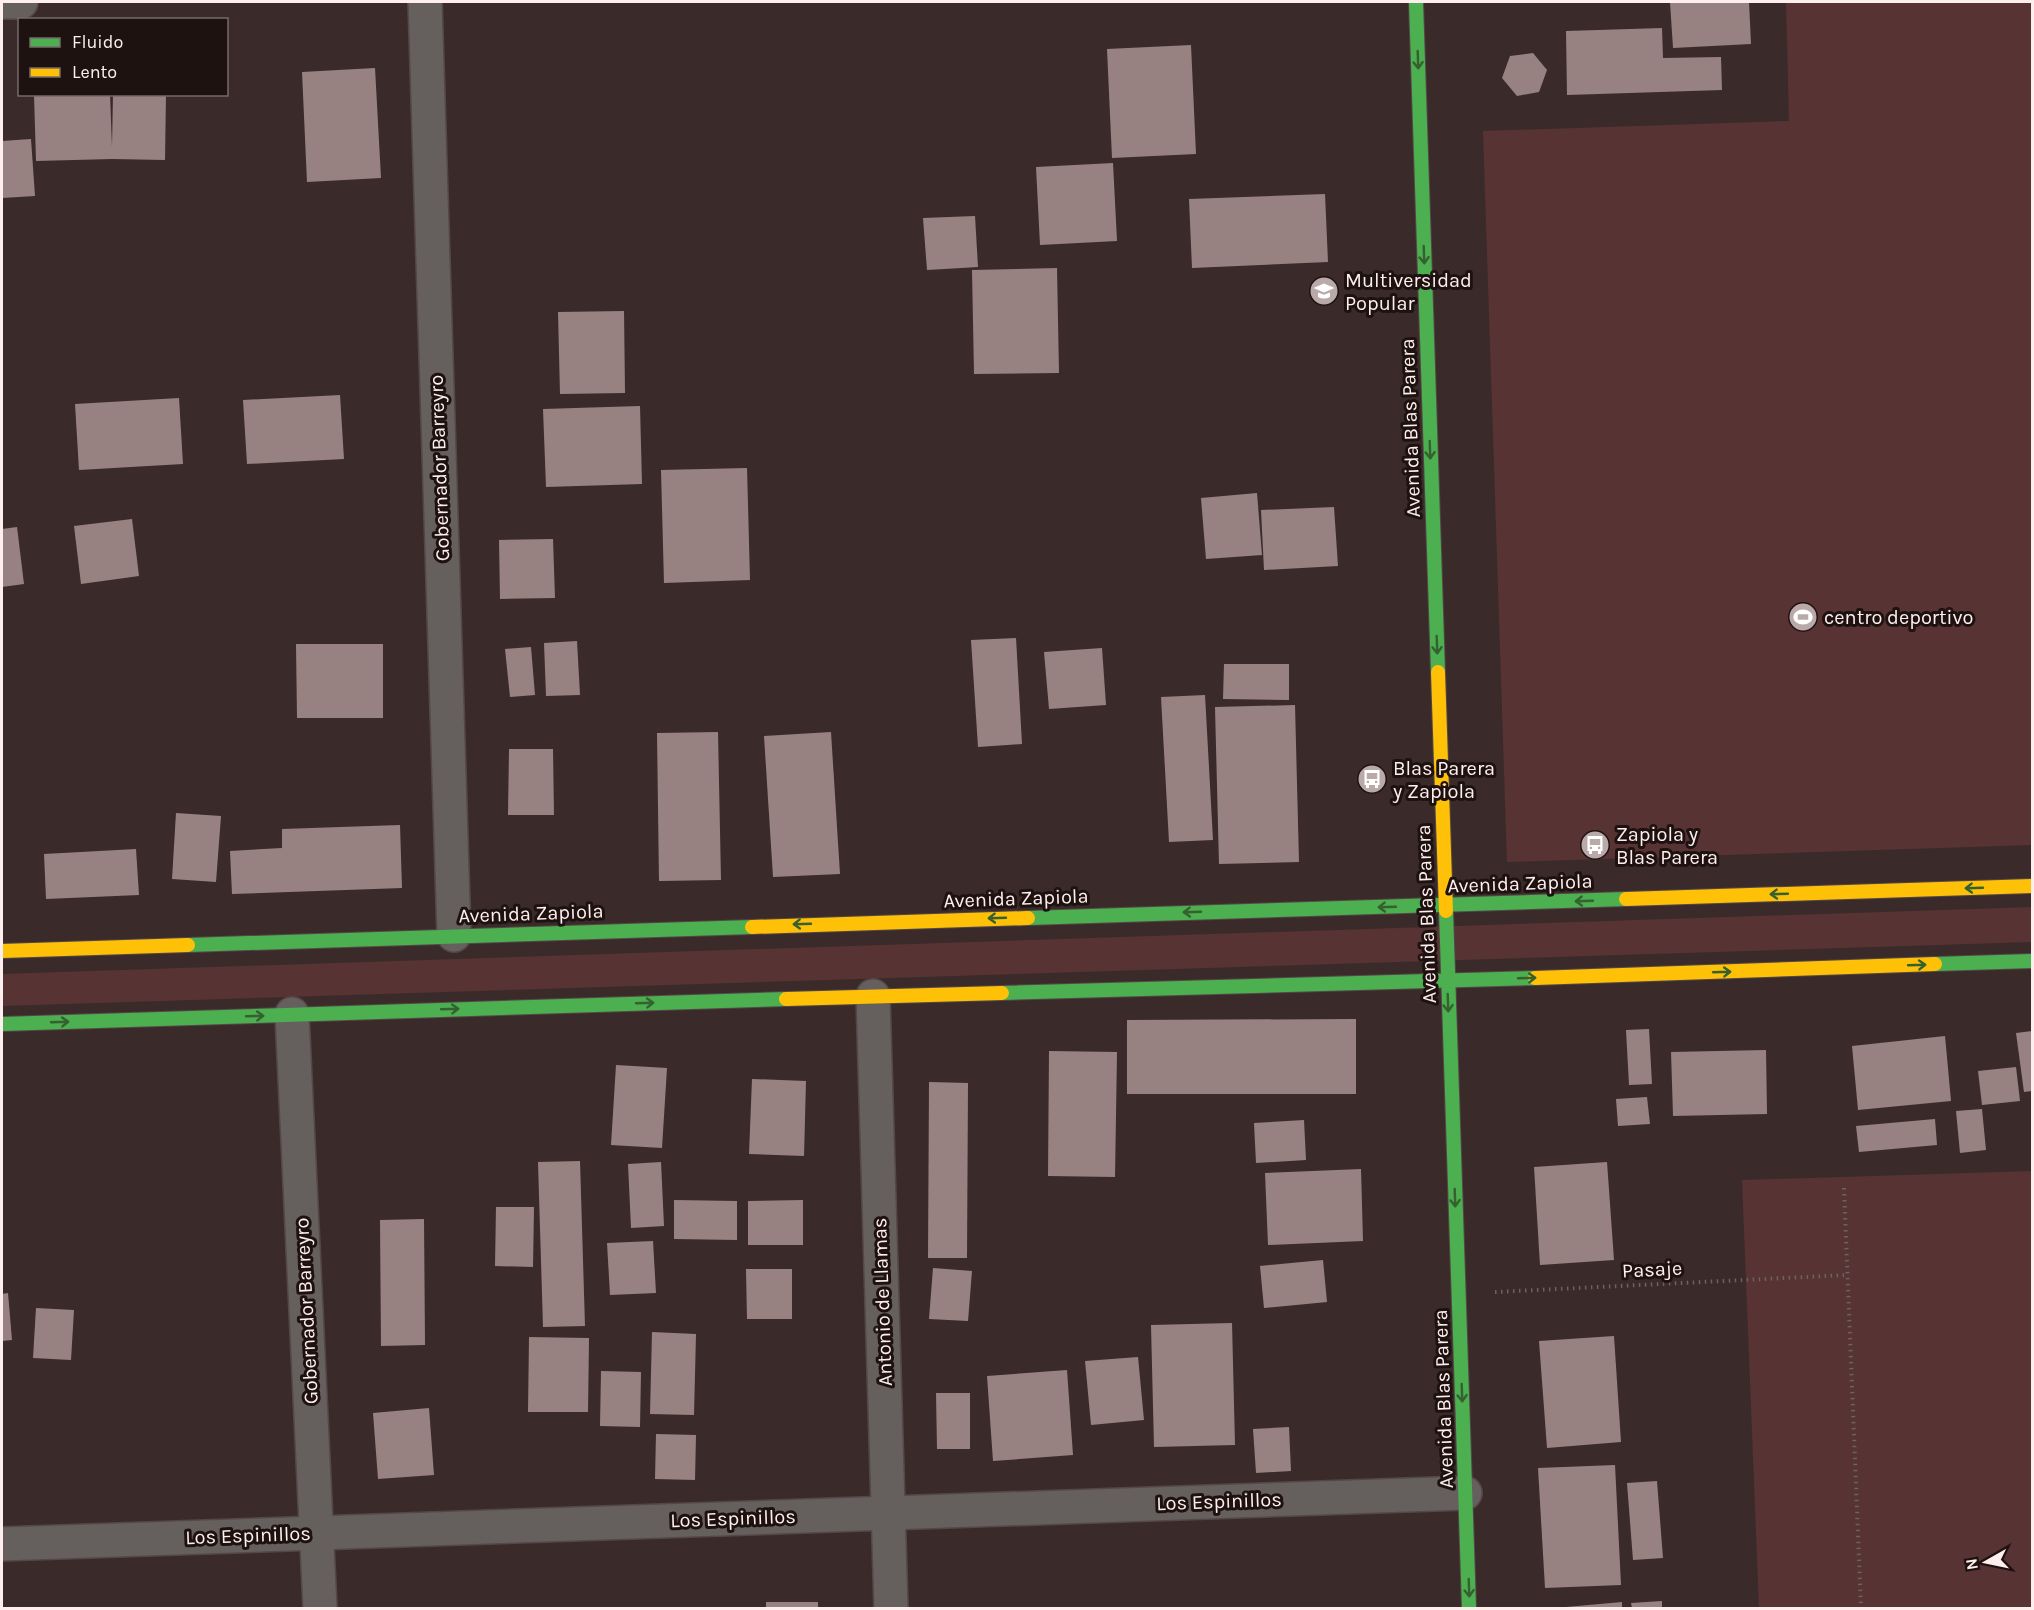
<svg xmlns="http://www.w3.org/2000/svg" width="2034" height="1610" font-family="Karla,sans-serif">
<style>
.green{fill:#583333}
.building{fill:#988281}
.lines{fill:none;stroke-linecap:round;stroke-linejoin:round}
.street-casing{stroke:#544747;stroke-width:36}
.fast-casing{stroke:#544747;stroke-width:16}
.slow-casing{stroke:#544747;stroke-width:16}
.path{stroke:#6b6262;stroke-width:4;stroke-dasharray:1.5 4.5;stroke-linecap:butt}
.street{stroke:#655f5e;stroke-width:33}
.fast{stroke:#4caf50;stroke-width:14}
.slow{stroke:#ffc107;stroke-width:14}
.oneway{stroke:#356030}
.labels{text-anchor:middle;stroke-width:6;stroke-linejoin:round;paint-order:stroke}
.poi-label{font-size:20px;fill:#feefee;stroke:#1e1211;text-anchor:start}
.street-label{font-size:20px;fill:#feefee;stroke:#1e1211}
</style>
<rect width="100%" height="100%" fill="#3a2b2a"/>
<g class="green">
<polygon points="1786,2 2032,2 2032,845 1507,862 1483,131 1789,121"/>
<polygon points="2032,907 2032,942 2,1006 2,974"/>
<polygon points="2032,1171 2032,1608 1759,1608 1742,1180"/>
</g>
<g class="building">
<polygon points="1670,2 1749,2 1751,44 1673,48"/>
<polygon points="1662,28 1663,58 1721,57 1722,90 1567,95 1566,31"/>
<polygon points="1191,45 1196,154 1112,158 1107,49"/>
<polygon points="1533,53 1547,70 1539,92 1517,96 1502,78 1510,56"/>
<polygon points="375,68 381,178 307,182 302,72"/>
<polygon points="110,94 112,147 113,94 166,94 165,160 112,159 36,161 34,95"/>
<polygon points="31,139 35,196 2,198 2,141"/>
<polygon points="1113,163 1117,241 1040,245 1036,167"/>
<polygon points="1325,194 1328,262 1192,268 1189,199"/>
<polygon points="975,216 978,267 927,270 923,218"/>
<polygon points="1057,268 1059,373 974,374 972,270"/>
<polygon points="624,311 625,393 560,394 558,312"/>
<polygon points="340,395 344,459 247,464 243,400"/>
<polygon points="179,398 183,464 79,470 75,404"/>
<polygon points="640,406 642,484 546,487 543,409"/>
<polygon points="747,468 750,580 664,583 661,470"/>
<polygon points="1257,493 1262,555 1206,559 1201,498"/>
<polygon points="1334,507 1338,566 1264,570 1261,510"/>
<polygon points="132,519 139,576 81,584 74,526"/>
<polygon points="17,527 24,584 2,587 2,529"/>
<polygon points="553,539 555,598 500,599 499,540"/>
<polygon points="1016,638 1022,744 978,747 971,640"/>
<polygon points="577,641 580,695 546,696 544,643"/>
<polygon points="296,644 383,644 383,718 297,718"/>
<polygon points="531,647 535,695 510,697 505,649"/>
<polygon points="1102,648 1106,705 1049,709 1044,652"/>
<polygon points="1224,664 1289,664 1289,700 1223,699"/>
<polygon points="1205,695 1213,840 1169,842 1161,697"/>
<polygon points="1295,705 1299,862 1219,864 1215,707"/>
<polygon points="718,732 721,880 659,881 657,733"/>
<polygon points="831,732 840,874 773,877 764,736"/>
<polygon points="509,749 553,749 554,815 508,815"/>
<polygon points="176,813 221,816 216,882 172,879"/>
<polygon points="400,825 402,888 232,894 230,851 282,848 282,829"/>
<polygon points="136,849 139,895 46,899 44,854"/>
<polygon points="1356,1019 1356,1094 1127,1094 1127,1020"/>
<polygon points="1649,1029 1652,1084 1629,1085 1626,1030"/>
<polygon points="2032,1031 2032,1091 2024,1092 2016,1033"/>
<polygon points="1945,1036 1951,1101 1858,1110 1852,1046"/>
<polygon points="1766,1050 1767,1114 1673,1116 1671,1052"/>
<polygon points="1049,1051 1117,1052 1115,1177 1048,1176"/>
<polygon points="616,1065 667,1068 662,1148 611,1145"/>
<polygon points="2016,1067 2020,1101 1982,1105 1978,1071"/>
<polygon points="752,1079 806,1081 804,1156 749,1154"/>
<polygon points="929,1082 968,1083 967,1258 928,1258"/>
<polygon points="1647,1097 1650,1124 1618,1126 1616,1099"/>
<polygon points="1982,1109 1986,1150 1960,1153 1956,1111"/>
<polygon points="1935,1119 1937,1145 1859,1152 1856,1126"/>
<polygon points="1304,1120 1306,1160 1256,1163 1254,1123"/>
<polygon points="580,1161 585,1326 543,1327 538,1162"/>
<polygon points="661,1162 664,1226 631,1228 628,1164"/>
<polygon points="1607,1162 1614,1260 1540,1265 1534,1167"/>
<polygon points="1361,1169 1363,1241 1268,1245 1265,1173"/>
<polygon points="674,1200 737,1201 737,1240 674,1239"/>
<polygon points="803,1200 803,1245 748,1245 748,1201"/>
<polygon points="496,1207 534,1207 533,1267 495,1266"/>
<polygon points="424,1219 425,1345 381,1346 380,1220"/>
<polygon points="653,1241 656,1293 610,1295 607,1243"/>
<polygon points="1323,1260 1327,1302 1264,1308 1260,1266"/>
<polygon points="933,1268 972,1271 968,1321 929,1319"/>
<polygon points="746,1269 792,1269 792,1319 747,1319"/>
<polygon points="8,1293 12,1340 2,1341 2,1294"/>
<polygon points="36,1308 74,1310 71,1360 33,1358"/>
<polygon points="1232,1323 1235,1445 1154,1447 1151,1325"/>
<polygon points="652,1332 696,1334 694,1415 650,1414"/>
<polygon points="1614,1336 1621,1442 1547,1448 1539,1341"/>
<polygon points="529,1337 589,1338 588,1412 528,1412"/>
<polygon points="1138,1357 1144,1420 1091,1425 1085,1361"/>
<polygon points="1067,1370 1073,1455 993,1461 987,1376"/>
<polygon points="601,1371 641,1372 640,1427 600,1426"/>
<polygon points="936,1393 970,1393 970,1449 937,1449"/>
<polygon points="429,1408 434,1475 378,1479 373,1413"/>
<polygon points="1289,1427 1291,1471 1256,1473 1253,1429"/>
<polygon points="656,1434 696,1435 695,1480 655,1479"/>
<polygon points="1615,1465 1621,1585 1545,1588 1538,1468"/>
<polygon points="1657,1481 1663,1558 1633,1560 1627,1483"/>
<polygon points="1662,1601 1662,1608 1632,1608 1631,1603"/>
<rect x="766" y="1602" width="52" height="6"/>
<polygon points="1622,1602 1622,1608 1566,1608 1566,1607"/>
</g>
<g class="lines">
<g class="street-casing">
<g id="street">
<polyline points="2,2 21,2"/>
<polyline points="425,2 454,935"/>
<polyline points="873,996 891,1608"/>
<polyline points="292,1014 320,1608"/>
<polyline points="2,1544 1465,1493"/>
</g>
</g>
<g class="fast-casing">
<g id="fast">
<polyline points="1416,2 1438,672"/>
<polyline points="1446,911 1469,1608"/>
<polyline points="1028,918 1626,899"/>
<polyline points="188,945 752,927"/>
<polyline points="1935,964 2032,961"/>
<polyline points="1002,993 1535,978"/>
<polyline points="2,1024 786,999"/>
</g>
</g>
<g class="slow-casing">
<g id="slow">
<polyline points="1438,672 1446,911"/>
<polyline points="1626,899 2032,886"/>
<polyline points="752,927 1028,918"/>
<polyline points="2,951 188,945"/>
<polyline points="1535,978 1935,964"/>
<polyline points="786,999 1002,993"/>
</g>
</g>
<g class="path">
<polyline points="1844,1188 1861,1608"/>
<polyline points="1495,1292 1847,1275"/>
</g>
<use href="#street" class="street"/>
<use href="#fast" class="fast"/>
<use href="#slow" class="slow"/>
</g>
<defs><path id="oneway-shaft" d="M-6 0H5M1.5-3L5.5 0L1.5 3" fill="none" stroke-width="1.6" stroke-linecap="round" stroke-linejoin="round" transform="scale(1.5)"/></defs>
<g class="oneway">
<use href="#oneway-shaft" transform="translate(1418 60) rotate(88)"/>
<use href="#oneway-shaft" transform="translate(1424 255) rotate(88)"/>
<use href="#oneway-shaft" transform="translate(1430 450) rotate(88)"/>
<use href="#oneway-shaft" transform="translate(1437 645) rotate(88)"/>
<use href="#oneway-shaft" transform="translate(1974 888) rotate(178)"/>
<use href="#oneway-shaft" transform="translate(1779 894) rotate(178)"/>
<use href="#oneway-shaft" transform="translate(1584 901) rotate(178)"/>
<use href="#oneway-shaft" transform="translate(1387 907) rotate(178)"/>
<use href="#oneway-shaft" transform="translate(1192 912) rotate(178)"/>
<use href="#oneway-shaft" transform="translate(997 918) rotate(178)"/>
<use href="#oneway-shaft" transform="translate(802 924) rotate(178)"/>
<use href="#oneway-shaft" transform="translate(1917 965) rotate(-2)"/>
<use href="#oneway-shaft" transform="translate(1722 972) rotate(-2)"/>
<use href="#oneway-shaft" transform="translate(1527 978) rotate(-2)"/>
<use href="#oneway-shaft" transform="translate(645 1003) rotate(-2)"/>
<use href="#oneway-shaft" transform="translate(1448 1003) rotate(88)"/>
<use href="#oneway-shaft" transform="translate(450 1009) rotate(-2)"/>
<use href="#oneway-shaft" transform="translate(255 1016) rotate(-2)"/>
<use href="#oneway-shaft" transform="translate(60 1022) rotate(-2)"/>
<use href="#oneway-shaft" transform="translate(1455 1198) rotate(88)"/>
<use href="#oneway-shaft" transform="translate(1462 1393) rotate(88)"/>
<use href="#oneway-shaft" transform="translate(1469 1588) rotate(88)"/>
</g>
<defs>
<g id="university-disc" transform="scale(1.5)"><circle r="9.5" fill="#b9aaa9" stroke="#1e1211"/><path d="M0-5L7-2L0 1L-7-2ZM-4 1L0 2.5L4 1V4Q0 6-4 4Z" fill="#fff"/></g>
<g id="stadium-disc" transform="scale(1.5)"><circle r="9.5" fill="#b9aaa9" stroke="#1e1211"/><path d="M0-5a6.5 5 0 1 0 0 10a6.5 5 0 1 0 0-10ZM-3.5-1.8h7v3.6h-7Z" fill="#fff"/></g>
<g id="bus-disc" transform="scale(1.5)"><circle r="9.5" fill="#b9aaa9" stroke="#1e1211"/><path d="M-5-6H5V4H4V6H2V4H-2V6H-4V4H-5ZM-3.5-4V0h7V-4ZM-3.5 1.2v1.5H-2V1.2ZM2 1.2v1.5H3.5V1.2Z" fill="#fff"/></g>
</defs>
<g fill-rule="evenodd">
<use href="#university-disc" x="1324" y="291"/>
<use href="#stadium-disc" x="1803" y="617"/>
<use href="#bus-disc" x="1372" y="779"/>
<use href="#bus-disc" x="1595" y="845"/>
</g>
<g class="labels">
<g class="poi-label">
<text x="1345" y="287">Multiversidad<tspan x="1345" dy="23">Popular</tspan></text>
<text x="1824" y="624">centro deportivo</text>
<text x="1393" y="775">Blas Parera<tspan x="1393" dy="23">y Zapiola</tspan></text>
<text x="1616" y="841">Zapiola y<tspan x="1616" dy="23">Blas Parera</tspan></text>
</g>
<g class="street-label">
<text transform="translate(1410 428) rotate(-92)" y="7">Avenida Blas Parera</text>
<text transform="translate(439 468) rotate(-92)" y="7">Gobernador Barreyro</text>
<text transform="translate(1520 883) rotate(-2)" y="7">Avenida Zapiola</text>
<text transform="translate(1016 898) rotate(-2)" y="7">Avenida Zapiola</text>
<text transform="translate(531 913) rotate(-2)" y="7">Avenida Zapiola</text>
<text transform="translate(1426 914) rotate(-92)" y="7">Avenida Blas Parera</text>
<text transform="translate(1652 1269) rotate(-3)" y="7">Pasaje</text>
<text transform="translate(882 1302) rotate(-92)" y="7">Antonio de Llamas</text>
<text transform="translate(306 1311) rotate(-93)" y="7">Gobernador Barreyro</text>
<text transform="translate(1443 1399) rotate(-92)" y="7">Avenida Blas Parera</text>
<text transform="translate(1219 1501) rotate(-2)" y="7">Los Espinillos</text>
<text transform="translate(733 1518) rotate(-2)" y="7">Los Espinillos</text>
<text transform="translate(248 1535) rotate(-2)" y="7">Los Espinillos</text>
</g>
</g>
<rect width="2034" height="1610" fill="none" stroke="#feefee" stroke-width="6"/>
<rect x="18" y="18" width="210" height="78" fill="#1e1211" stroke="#786a69" stroke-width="1.5"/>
<rect x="30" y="38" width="30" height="9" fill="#4caf50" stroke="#786a69" stroke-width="1.5"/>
<text x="72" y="48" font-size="18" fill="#feefee">Fluido</text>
<rect x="30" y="68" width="30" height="9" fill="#ffc107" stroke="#786a69" stroke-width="1.5"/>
<text x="72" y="78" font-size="18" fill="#feefee">Lento</text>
<g transform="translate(1986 1562) rotate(261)" stroke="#1e1211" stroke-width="4.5" paint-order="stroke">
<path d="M0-4.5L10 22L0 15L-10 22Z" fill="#feefee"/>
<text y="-9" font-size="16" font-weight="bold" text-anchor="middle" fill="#feefee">N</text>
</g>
</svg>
